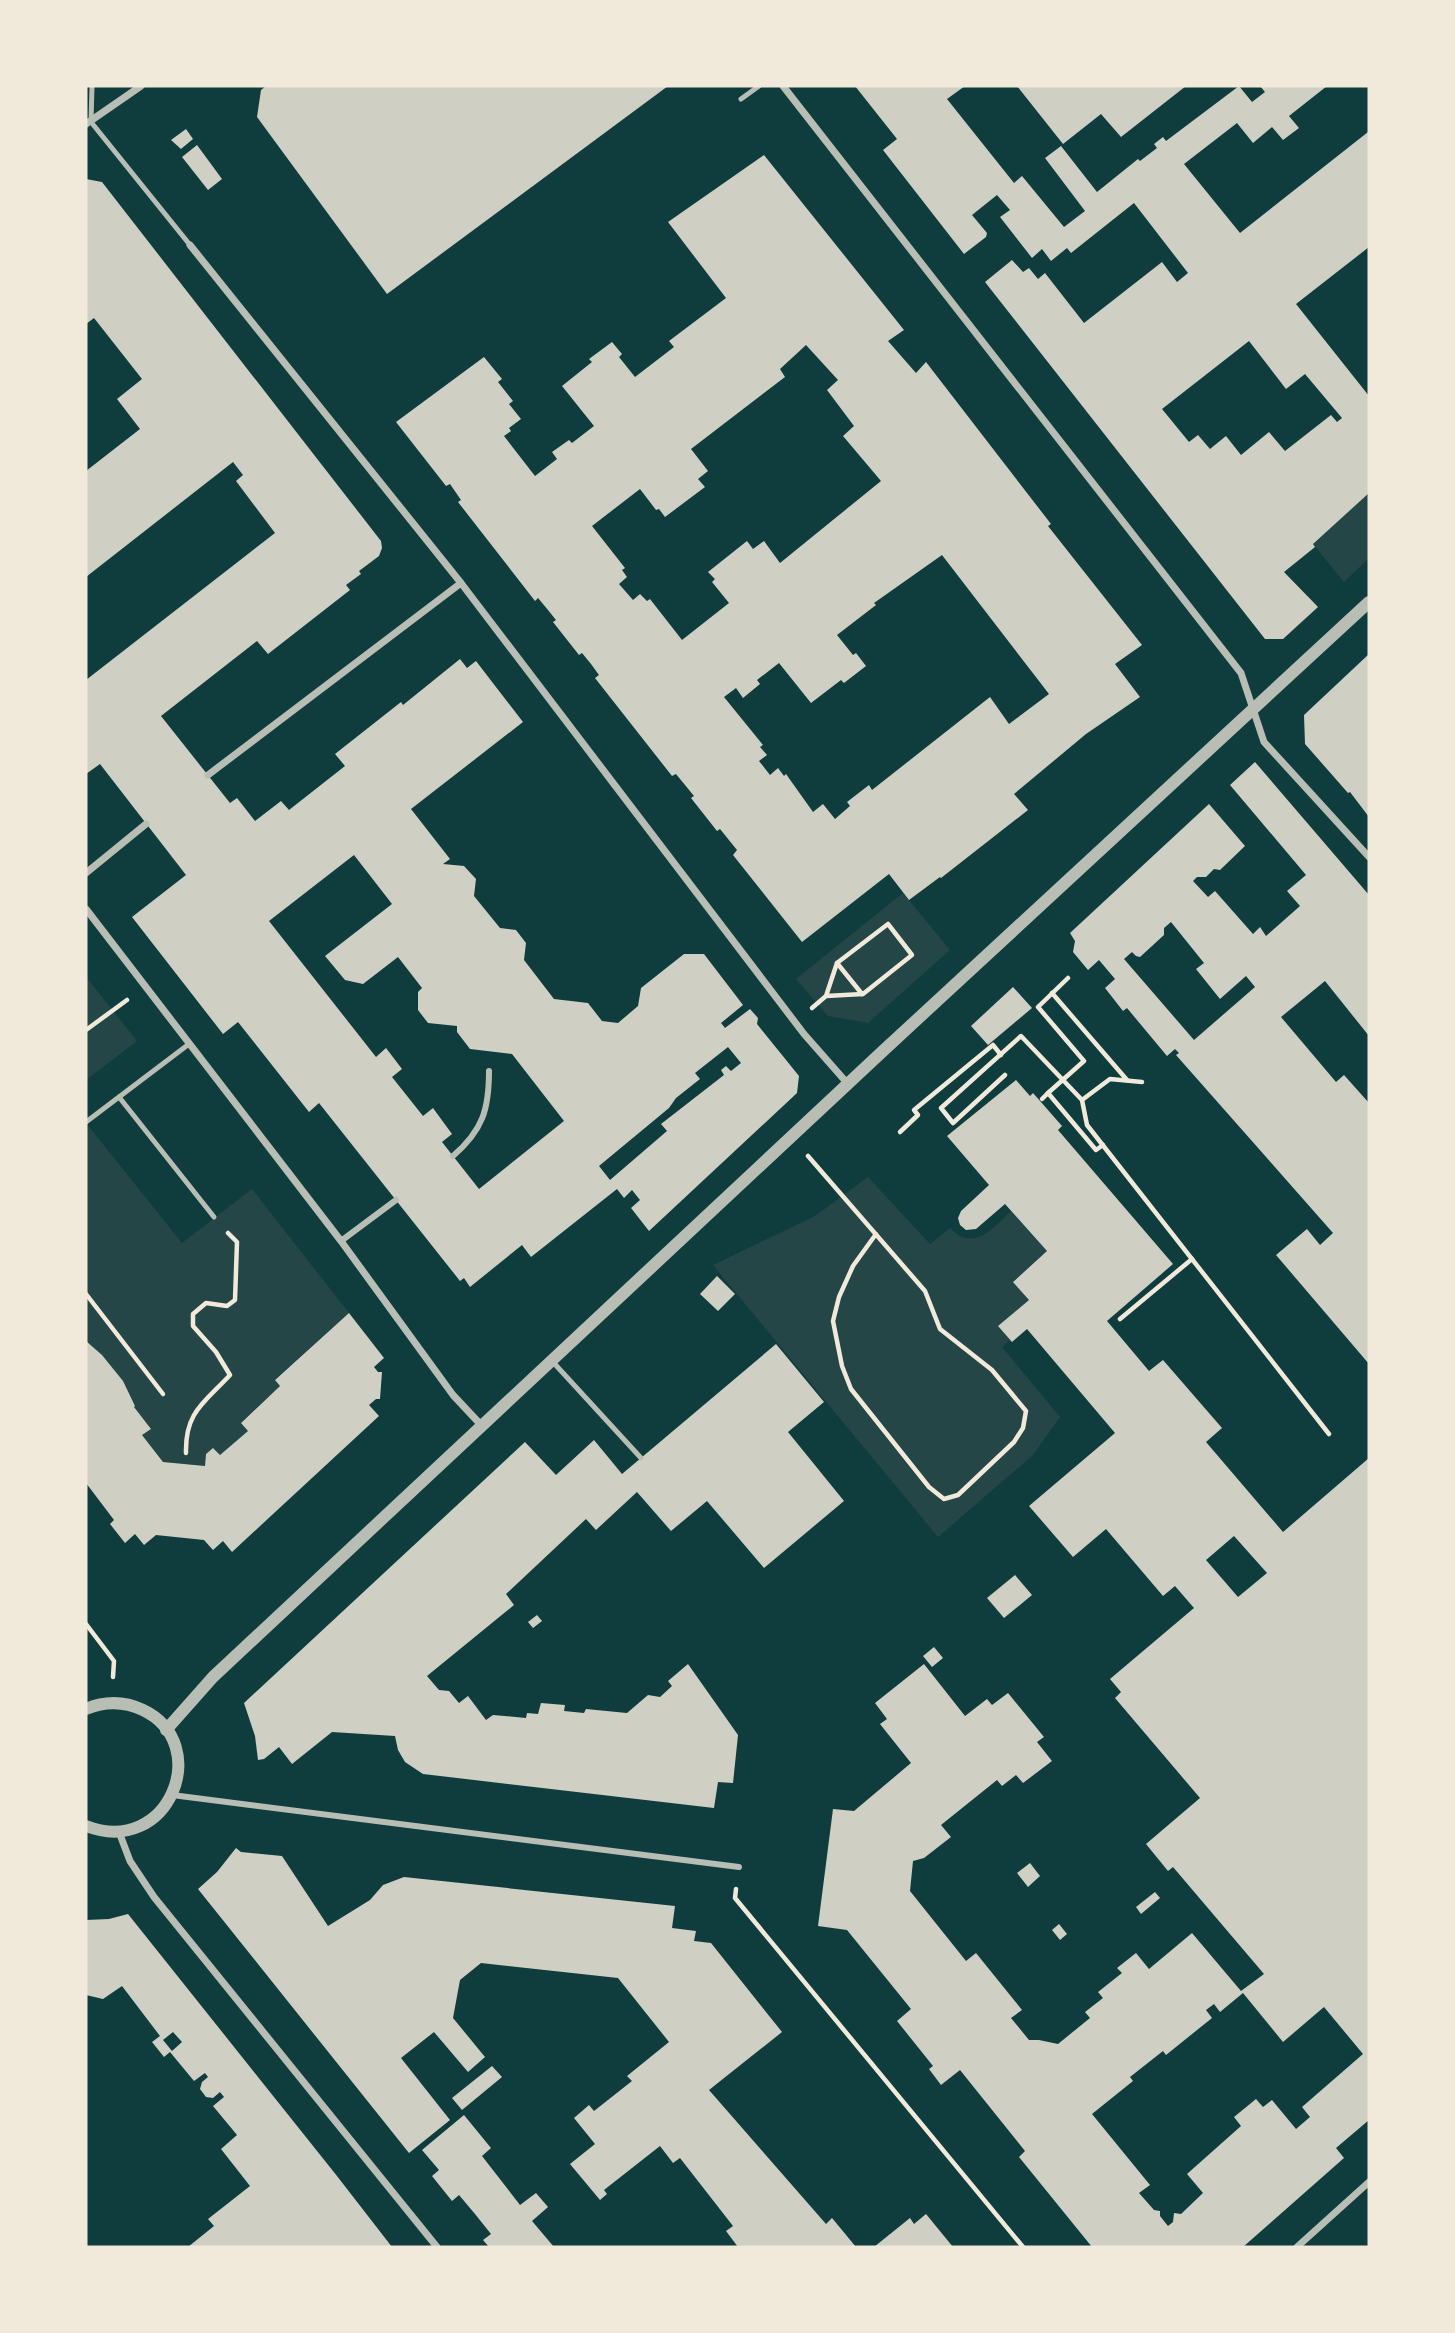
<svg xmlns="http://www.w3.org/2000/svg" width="1455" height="2333" font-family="'Libre Baskerville',serif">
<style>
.green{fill:#244646}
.building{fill:#cfcfc3;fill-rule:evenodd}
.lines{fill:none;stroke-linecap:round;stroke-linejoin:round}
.path{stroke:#f1e9da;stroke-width:4.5}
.service{stroke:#b8beb3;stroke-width:5}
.pedestrian{stroke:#b8beb3;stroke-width:6}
.minor{stroke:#b8beb3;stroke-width:7}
.tertiary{stroke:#b8beb3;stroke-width:12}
</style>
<rect width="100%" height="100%" fill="#0f3d3e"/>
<g class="green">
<polygon points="1369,493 1369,558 1344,582 1313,544"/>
<polygon points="903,893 950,950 868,1023 828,1016 796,979"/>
<polygon points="86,977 137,1041 86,1080"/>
<path d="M86,1123L182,1243L252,1189L349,1313L275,1379L280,1386L241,1422L248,1431L220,1455L213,1448L206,1454L205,1466L163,1462L142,1435L151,1429L134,1407L135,1405C122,1380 108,1358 86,1341Z"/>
<path d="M868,1177L930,1244L950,1228C974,1253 993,1228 1011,1211L1047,1251L1013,1281L1029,1300L998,1326L1010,1340L1002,1347L1060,1417L1033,1455L938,1537L713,1265L815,1216Z"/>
</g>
<g class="building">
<polygon points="266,86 668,86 387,294 257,117 261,90"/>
<path d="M855,86H965L947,99L1014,183L1022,176L1064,227L1085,211L1045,158L1061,146L1097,192L1138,159L1140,161L1157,148L1154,144L1163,137L1166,141L1239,86L1252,102L1265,92L1260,86H1327L1289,116L1299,128L1283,140L1272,127L1253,143L1237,123L1184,164L1240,233L1368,132L1369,134V247L1296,304L1369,396V493L1313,544L1315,547L1284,572L1318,607L1283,639H1265L985,282L1012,260L1023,272L1029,268L1038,279L1045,273L1084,323L1162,262L1177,282L1188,273L1134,203L1071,253L1067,248L1051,261L1042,249L1032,258L1000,217L1010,210L997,195L972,215L987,233L986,237L964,254L883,150L897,139ZM1249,341L1286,389L1305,374L1342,418L1337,422L1331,415L1285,451L1269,432L1241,455L1226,436L1210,449L1198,435L1189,442L1162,409Z"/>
<polygon points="1017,86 1186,86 1121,137 1101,114 1063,144"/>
<polygon points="186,129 193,139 181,149 171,140"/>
<polygon points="197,145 222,179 208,190 182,157"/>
<path d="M764,155L904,330L888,341L916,373L926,362L1051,524L1048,526L1142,645L1115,664L1140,697L1086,734L1014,794L1028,810L941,878L940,877L909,900L889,874L802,942L733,855L737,850L720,829L717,831L691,798L694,796L676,774L672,776L595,678L599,675L591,664L582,653L579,655L553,622L556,620L548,610L538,598L535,601L458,502L461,500L450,484L446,486L396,422L484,357L502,379L498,382L513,401L509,404L521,419L509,428L511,431L504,436L535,476L557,459L552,452L569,440L572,443L594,426L562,386L592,362L589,359L612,342L622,354L619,357L635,377L674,347L669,341L726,298L668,222ZM806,345L838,380L827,390L854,426L843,436L881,481L780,563L764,541L753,549L747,541L708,572L715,579L712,582L729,603L682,640L650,599L647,601L640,594L633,600L619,584L627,577L622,570L625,568L592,526L640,489L656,510L659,509L665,517L705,487L698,479L708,471L691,449L785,377L780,369ZM942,555L1049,694L1009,724L990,697L872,790L869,785L847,802L850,806L835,819L823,804L813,812L786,774L784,776L778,768L770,775L759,761L767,755L760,747L763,745L724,697L736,688L743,698L760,684L757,680L779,663L811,703L841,680L844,683L866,666L856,653L853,655L837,635L876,605L874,603Z"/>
<path d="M86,179L102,182L381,541L382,548L379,556L359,571L361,574L346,585L350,590L268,654L257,641L161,716L230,803L237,798L255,821L281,801L289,810L345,766L335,754L401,702L403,705L460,659L467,668L476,661L523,722L411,809L450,859L443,864L464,866L476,879L474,896L500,928L516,930L526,943L524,960L554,999L588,1003L602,1021L618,1023L638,1006L641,988L684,954H704L743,1005L721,1023L725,1028L750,1009L758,1018L757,1024L799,1076L797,1093L649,1231L631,1208L640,1200L632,1190L624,1198L617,1189L531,1257L522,1245L470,1287L464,1278L460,1281L319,1103L309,1112L238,1022L223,1034L132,917L186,875L100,764L86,774V680L275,533L236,481L243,475L233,462L86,577V471L140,429L117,399L142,379L94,318L86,324ZM354,855L392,904L325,956L345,980L363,984L398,957L422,988L418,992V1010L428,1023L457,1026V1032L470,1049L512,1054L564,1121L479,1189L442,1142L452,1134L433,1108L423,1116L392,1077L402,1069L386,1048L376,1057L269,921ZM728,1047L741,1063L731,1071L726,1066L721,1070L724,1075L661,1124L667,1131L610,1180L599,1166L669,1108L676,1098L700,1079L695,1073Z"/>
<polygon points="1369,654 1369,817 1350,792 1348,793 1305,744 1304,715"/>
<path d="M1255,762L1369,895V1036L1325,981L1281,1017L1336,1082L1344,1075L1369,1103V1364L1276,1255L1307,1229L1320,1245L1333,1233L1176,1055L1179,1053L1175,1049L1167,1056L1127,1008L1123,1011L1105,988L1115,979L1099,960L1088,970L1073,952L1075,941L1070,933L1209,804L1245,846L1220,870L1214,869L1206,877H1197L1193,881L1208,897L1215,891L1253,934L1260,927L1266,936L1300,906L1287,891L1306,875L1230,785ZM1171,922L1204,963L1196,969L1220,999L1246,976L1255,987L1194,1040L1124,959L1132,952L1136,956L1140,957L1164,935V928Z"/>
<polygon points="1013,987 1032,1008 988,1045 971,1026"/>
<path d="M1016,1080L1030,1096L1033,1093L1062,1126L1058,1130L1173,1264L1107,1321L1149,1371L1163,1360L1222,1428L1206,1442L1283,1532L1369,1458V2120L1336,2148L1344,2158L1243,2247H1092L1019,2157L1025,2151L960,2070L941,2085L929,2069L933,2066L897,2021L911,2009L847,1930L818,1926L833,1809L854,1811L911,1763L880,1724L887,1719L875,1703L924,1664L965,1716L987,1699L992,1705L1008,1693L1044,1737L1037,1742L1052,1761L1023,1783L1016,1775L1002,1786L997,1780L941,1825L951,1837L924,1858L913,1861L910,1891L966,1961L976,1953L1022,2010L1011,2018L1029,2040H1039L1058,2044L1090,2018L1085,2012L1103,1998L1098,1992L1122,1973L1117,1968L1136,1953L1149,1969L1192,1933L1241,1991L1264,1974L1173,1867L1168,1871L1146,1844L1200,1798L1115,1698L1121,1692L1110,1679L1194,1608L1175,1586L1163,1596L1106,1529L1073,1557L1029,1506L1115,1433L1027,1329L1012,1342L998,1326L1029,1300L1013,1282L1047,1251L1005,1204L976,1229L966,1230L960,1225L958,1218L961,1211L989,1185L947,1136ZM1234,1536L1267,1573L1238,1597L1206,1560ZM1243,1993L1283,2042L1324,2007L1363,2054L1302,2107L1310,2117L1296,2129L1272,2100L1263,2107L1256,2099L1234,2117L1241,2126L1187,2174L1203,2193L1181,2214L1174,2213L1173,2222L1168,2226L1160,2216V2211L1154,2210L1139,2193L1150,2185L1092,2114L1133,2081L1130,2077L1163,2051L1166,2055L1212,2018L1206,2010L1214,2004L1220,2012Z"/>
<polygon points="717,1276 735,1294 718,1311 700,1294"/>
<polygon points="349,1313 384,1358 374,1367 378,1372 382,1372 380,1399 376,1399 369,1405 379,1416 232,1552 223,1541 213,1550 204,1540 156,1535 144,1545 135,1534 125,1543 110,1524 114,1520 86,1483 86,1341 102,1355 123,1381 135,1406 134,1407 151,1429 142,1435 163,1462 205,1466 206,1454 213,1448 220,1455 248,1431 241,1423 280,1386 275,1380"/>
<polygon points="776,1344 824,1402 788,1432 844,1501 764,1568 707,1501 671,1531 637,1492 596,1530 586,1519 506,1594 514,1605 427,1676 439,1690 449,1691 459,1703 468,1696 486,1720 493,1715 526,1718 527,1713 538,1714 541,1703 565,1705 564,1711 584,1713 586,1709 627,1713 648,1695 660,1697 672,1686 668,1681 688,1664 738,1735 733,1783 718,1782 714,1808 423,1774 405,1762 398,1750 395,1736 332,1732 292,1764 279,1747 264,1759 258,1760 255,1736 244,1703 525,1442 556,1475 594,1440 622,1474"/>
<polygon points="1015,1575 1032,1595 1004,1618 987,1598"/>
<polygon points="537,1615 542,1621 533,1628 528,1622"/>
<polygon points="934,1647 943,1658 932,1667 923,1656"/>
<polygon points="236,1848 241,1852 282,1856 328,1926 370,1900 383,1885 404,1877 675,1906 672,1928 696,1931 694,1941 711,1943 782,2032 709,2090 826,2224 832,2218 856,2247 738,2247 726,2231 733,2226 680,2158 673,2163 660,2146 604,2190 607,2194 600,2200 570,2164 595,2144 574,2118 589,2105 594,2111 632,2081 627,2076 669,2042 618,1978 481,1963 460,1980 453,2018 485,2057 468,2072 434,2032 401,2058 450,2120 409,2153 198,1889 217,1872"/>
<polygon points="1030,1863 1040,1876 1028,1887 1017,1873"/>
<polygon points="1155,1892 1160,1898 1141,1914 1136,1907"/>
<path d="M128,1914L337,2176L392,2247H188L214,2226L208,2219L250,2186L221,2149L237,2135L213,2106L224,2097L220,2092L213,2098L206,2097L200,2089L202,2082L208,2077L205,2073L194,2081L170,2052L164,2057L152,2042L160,2036L122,1986L103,1999L86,1995V1920L109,1919ZM173,2032L182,2042L172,2051L163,2040Z"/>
<polygon points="1059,1924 1067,1934 1060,1940 1052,1930"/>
<polygon points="492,2066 502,2077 462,2110 452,2098"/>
<polygon points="464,2115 491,2148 482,2156 520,2205 536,2193 548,2207 532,2221 554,2247 489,2247 483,2240 491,2234 475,2214 459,2195 452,2201 432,2176 439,2170 422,2150"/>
<polygon points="926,2214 953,2247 874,2247 910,2218 914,2224"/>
</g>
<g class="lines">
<g class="path">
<polyline points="837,963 862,994"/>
<polyline points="1052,993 1127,1080"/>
<polyline points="812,1008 826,996 863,994 912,955 888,924 837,963 826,996"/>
<polyline points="86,1030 127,1000"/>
<polyline points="1005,1075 953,1123 941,1108 1021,1036 1082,1100 1087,1125 1329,1434"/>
<polyline points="1048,1093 1084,1061 1038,1007 1068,978"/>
<polyline points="1042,1099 1048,1093 1096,1150 1103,1145"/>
<polyline points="1082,1100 1110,1079 1142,1082"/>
<polyline points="900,1132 918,1115 914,1110 993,1045 1001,1055"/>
<polyline points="808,1156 925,1291 940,1329 992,1370 1026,1411 1023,1428 1014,1442 958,1495 944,1499 929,1487 851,1389 842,1366 833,1321 839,1297 853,1266 876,1234"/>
<polyline points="86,1294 163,1394"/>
<polyline points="1120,1319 1192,1259"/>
<path d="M186,1453C185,1412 204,1403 230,1375L216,1352L193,1326V1314L206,1303L227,1306L235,1300L237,1242L228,1233"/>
<polyline points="86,1624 114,1661 113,1677"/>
<polyline points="736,1889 735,1898 1023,2247"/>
</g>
<g class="service">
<polyline points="92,86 91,122 190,245"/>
<polyline points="741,99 759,86"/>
<polyline points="189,1044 119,1097 214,1217"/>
<polyline points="86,1122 119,1097"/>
<polyline points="552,1361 641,1458"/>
</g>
<g class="pedestrian">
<path d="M453,1156C483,1130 489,1109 489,1071"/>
<polyline points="341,1241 396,1200"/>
<polyline points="172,1795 739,1867"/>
</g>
<g class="minor">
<polyline points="783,86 1241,673 1264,742 1369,857"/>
<polyline points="86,124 141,86"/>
<polyline points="190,245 461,583 804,1034 848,1084"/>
<polyline points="208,775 461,583"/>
<polyline points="86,873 146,824"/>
<polyline points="86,909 341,1241 453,1395 482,1426"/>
<polyline points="119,1832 130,1861 154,1897 437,2247"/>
<polyline points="1297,2247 1369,2182"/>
</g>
<g class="tertiary">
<path d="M86,1709C105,1701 124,1701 143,1710C214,1744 169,1858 86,1826"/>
<polyline points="166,1730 213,1677 884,1050 1369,602"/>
</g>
</g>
<rect width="1455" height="2333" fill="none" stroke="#f1e9da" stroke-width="175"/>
</svg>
